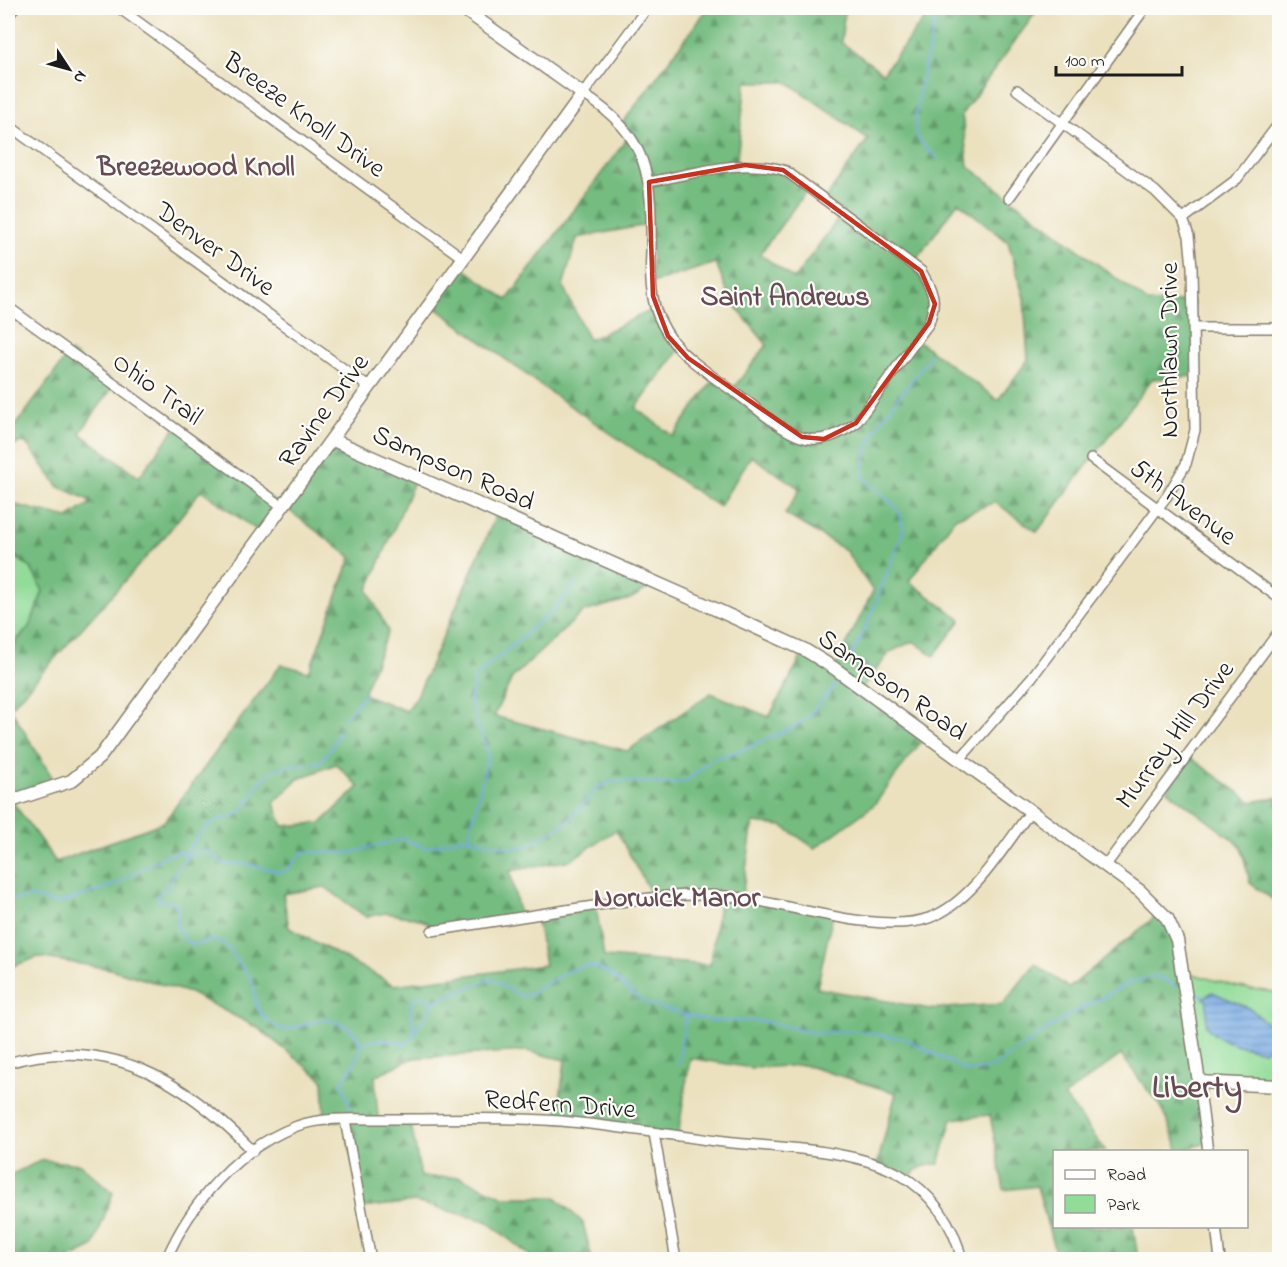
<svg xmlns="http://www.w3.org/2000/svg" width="1287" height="1267" font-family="'Indie Flower',sans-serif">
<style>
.green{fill:#91dc98;stroke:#567c5a;stroke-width:1.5}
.forest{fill:url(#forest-firs);stroke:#486c4e;stroke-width:1.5;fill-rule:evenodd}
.water{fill:url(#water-rules);stroke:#4a6380;stroke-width:1.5}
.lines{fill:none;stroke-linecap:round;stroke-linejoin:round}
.stream{stroke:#77aae3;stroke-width:2}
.street-casing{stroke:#847e6e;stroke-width:12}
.secondary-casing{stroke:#847e6e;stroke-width:15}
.street{stroke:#fff;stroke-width:9}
.secondary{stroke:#fff;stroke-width:12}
.marked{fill:none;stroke:#c8321e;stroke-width:4.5;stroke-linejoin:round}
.labels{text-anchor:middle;stroke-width:4.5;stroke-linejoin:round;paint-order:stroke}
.street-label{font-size:27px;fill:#1c1c1c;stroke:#fdfcf7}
.neighbourhood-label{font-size:28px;font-weight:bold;fill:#664a54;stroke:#fdfcf7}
.district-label{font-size:33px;font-weight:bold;fill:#664a54;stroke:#fdfcf7}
</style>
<defs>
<pattern id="forest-firs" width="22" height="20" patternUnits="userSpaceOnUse" patternTransform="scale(1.5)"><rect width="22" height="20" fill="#74bc80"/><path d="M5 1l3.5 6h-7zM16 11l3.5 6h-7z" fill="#5e9868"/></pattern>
<pattern id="water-rules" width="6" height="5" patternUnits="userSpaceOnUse" patternTransform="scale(1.5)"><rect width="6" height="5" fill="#77aae3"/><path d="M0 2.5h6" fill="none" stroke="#618ab7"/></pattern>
</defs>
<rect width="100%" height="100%" fill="#fdfcf7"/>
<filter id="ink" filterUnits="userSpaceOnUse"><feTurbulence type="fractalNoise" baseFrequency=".0167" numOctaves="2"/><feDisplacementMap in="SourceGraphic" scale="12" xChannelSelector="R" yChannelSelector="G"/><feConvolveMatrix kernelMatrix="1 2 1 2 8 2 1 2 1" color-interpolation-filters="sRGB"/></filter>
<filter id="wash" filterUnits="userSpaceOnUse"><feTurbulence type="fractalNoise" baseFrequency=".008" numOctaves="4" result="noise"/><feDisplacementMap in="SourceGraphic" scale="24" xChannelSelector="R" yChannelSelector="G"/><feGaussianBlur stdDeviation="1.35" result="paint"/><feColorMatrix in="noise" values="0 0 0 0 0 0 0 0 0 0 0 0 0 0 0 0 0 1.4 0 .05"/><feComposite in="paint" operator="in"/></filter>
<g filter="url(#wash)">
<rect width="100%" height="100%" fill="#ebe1bf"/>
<g class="green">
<polygon points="8,551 31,568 43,591 30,626 8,650"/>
<polygon points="1182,971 1238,987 1279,993 1279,1086 1201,1085"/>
</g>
<g class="forest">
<path d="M708,8H845L841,42L883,73L932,8H1030L1036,12L962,114L968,166L1149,303L1193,301L1195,376L1152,379L1037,532L995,502L955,518L909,581L961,620L934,656L913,641L890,652L862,688L926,735L874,805L815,848L782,826L753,823L742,897L833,914L817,988L930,1009L1003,1004L1035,964L1069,988L1162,911L1172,929L1207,1143L1179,1151L1163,1110L1121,1055L1064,1096L1106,1151L1054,1152V1226L1133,1227L1138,1259H1057L1037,1186L1004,1190L990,1115L952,1119L939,1164C924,1164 916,1168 908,1180L877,1165L896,1093L804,1065L752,1068L690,1058L678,1136L557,1121L565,1060L526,1051L413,1058L375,1076L378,1119H410L421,1177H460L504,1197H556L583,1223L592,1259H531L529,1255L486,1221L415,1202L361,1208L345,1121L325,1120L323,1080L258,1028L190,993L110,969L38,957L8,968V650L30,626L43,591L31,568L8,551V503L68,518L91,503L85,498L59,487L26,443L21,442L8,448V419L16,425L70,352L115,384L80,433L139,477L175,428L282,506L333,440L416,477L368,590L388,631L363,694L406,711L416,698L497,513L657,583L630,599L583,612L512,678L494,716L627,751L711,693L769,717L805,650L835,667L873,591L845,550L785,514L800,489L751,456L719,507L551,393L431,304L459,265L507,300L630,135L621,125ZM746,82H787L868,139L825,199L843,212L794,279L760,254L809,187L768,166H736ZM958,202L1008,242L1024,298L1028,360L998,400L917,340L935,304L913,264ZM651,224L652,283L716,263L731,301L767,345L732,390L715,378L673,436L636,408L680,349L656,308L589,340L563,286L577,238ZM201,490L262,534L283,506L351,557L309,672L281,664L164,822L56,862L12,801L58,787L10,708L166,535ZM336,764L359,787L321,823L283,826L274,803L298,779ZM616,830L653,897L720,896L710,965L604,957L596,906L536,915L545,965L394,985L289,928L283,894L325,887L366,917L386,913L420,919L438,930L520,917L510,871L571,860Z"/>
<polygon points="1191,758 1252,802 1279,797 1279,904 1250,883 1241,846 1167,790"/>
<polygon points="42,1160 80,1164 113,1193 93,1247 68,1259 8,1259 8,1176"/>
</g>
<path class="water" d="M1212,992L1251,1009L1264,1021L1279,1029V1043L1263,1051C1243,1046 1218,1043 1206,1026L1207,1002L1204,998Z"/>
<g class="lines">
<g class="stream">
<path d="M938,8C933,33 911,113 916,133C919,143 930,151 938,158"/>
<path d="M848,662L868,623L903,531C901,499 879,498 863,476C863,427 907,393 931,354"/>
<polyline points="345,718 365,693"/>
<polyline points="469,837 488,754 470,701 475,677 551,612 576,583"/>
<path d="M185,854C192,845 201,830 212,823C222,818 233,819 241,811C254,797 252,785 272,772C304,751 316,787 339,731"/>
<path d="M187,857L178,867L167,887L157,896L159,901L174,902L178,905C176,923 175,937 194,945C224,933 227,947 243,969C247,974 252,978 253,984C255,999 256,1011 268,1021C288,1039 303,1021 324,1020C331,1020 339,1023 345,1026C373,1041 355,1063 342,1082L350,1107"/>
<polyline points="8,895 16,899 34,897 51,903 61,903 116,884 168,854 181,852 187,857 205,850 224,864 247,864 280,872 287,870 303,852 349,853 403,839 426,848 463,837 512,848 527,846 567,822 598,787 615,781 674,784 688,780 711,759 739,751 790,729 808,717 836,684"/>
<polyline points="1193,994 1204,996"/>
<path d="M416,1033C413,1020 404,1004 418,996L435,1001"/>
<path d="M362,1044C378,1037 387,1039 403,1044L409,1041L435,1001L491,979L521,996L529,995L567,971L586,965L599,968L614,977L636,997L646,1003L686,1015L712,1021H762L813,1033L858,1031L906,1039L967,1071L991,1068L1067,1016L1131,982L1157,976L1176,986"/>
<polyline points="678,1063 686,1015"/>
</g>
</g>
</g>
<g filter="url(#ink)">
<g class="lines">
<g class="street-casing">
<g id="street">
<polyline points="119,8 463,258"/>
<path d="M647,8L583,94C650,137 652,177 651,251C650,273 650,298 659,318C666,333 676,348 689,358C705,372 723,384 740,396C759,410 779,429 801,437C821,444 840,434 856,423L929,323C937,299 934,293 921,271L786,171C742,157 693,174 649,182"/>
<polyline points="8,17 14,8"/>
<polyline points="8,125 370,388"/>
<polyline points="1009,198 1145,8"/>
<polyline points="1183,219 1237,179 1280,122"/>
<polyline points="8,307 282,506"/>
<polyline points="1194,328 1280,328"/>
<polyline points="1091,459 1280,599"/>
<polyline points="960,759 1032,677 1167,496 1186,464 1195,430 1192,267 1189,236 1183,219 1155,191 1017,90"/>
<polyline points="1106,865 1280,630"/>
<path d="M432,931C481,923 530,916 579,908C633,900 687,890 742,898C792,905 882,935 929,918C972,903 1004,846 1031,811"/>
<path d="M8,1063C109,1034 185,1081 253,1151"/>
<polyline points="1199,1082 1208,1152"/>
<polyline points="345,1120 371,1260"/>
<polyline points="654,1133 676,1260"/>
<polyline points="1216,1226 1220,1260"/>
<path d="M166,1260C190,1203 238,1148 297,1126C328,1115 368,1120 401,1119C455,1119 508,1117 561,1121C616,1126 670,1135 724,1142C778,1148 851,1148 899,1174C931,1192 954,1224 962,1260"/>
</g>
</g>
<g class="secondary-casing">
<g id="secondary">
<polyline points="333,440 704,604 805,650 834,668 1140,891 1167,918 1177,940 1199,1082 1280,1086"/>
<polyline points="8,802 71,781 100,757 583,94 462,8"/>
</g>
</g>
<use href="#street" class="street"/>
<use href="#secondary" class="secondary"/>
</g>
</g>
<path class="marked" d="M745,165L783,170L921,271L935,304L929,323L856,423L824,439L802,437L688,358L668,336L653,296L649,182Z"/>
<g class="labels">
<g class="street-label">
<text transform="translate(305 114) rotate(36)" y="9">Breeze Knoll Drive</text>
<text transform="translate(216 248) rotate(36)" y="9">Denver Drive</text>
<text transform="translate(1168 350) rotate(-90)" y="9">Northlawn Drive</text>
<text transform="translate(158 388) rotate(36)" y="9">Ohio Trail</text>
<text transform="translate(323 410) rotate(-54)" y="9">Ravine Drive</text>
<text transform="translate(454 467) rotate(24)" y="9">Sampson Road</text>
<text transform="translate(1184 501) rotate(37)" y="9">5th Avenue</text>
<text transform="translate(893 684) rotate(35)" y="9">Sampson Road</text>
<text transform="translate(1174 734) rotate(-53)" y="9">Murray Hill Drive</text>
<text transform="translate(560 1103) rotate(4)" y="9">Redfern Drive</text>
</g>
<g class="neighbourhood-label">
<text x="196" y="175">Breezewood Knoll</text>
<text x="785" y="305">Saint Andrews</text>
<text x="677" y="906">Norwick Manor</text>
</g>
<g class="district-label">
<text x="1197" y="1097">Liberty</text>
</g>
</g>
<rect width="1287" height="1267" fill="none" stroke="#fdfcf7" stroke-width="30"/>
<rect x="1053" y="1150" width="195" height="78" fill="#fdfcf7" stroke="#a3a29f" stroke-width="1.5"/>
<rect x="1065" y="1170" width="30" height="9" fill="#ffffff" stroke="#a3a29f" stroke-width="1.5"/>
<text x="1107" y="1180" font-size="18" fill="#1c1c1c">Road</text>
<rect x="1065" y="1195" width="30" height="18" fill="#91dc98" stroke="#a3a29f" stroke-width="1.5"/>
<text x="1107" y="1210" font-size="18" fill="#1c1c1c">Park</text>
<g transform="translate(69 69) rotate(126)" stroke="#fdfcf7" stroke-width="4.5" paint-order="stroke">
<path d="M0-4.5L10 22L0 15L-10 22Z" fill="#1c1c1c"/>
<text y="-9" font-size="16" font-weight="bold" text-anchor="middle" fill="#1c1c1c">N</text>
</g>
<path d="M1056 66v9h126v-9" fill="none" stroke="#1c1c1c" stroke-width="3"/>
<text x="1065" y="66" font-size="18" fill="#1c1c1c" stroke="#fdfcf7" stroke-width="4.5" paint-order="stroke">100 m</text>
</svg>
